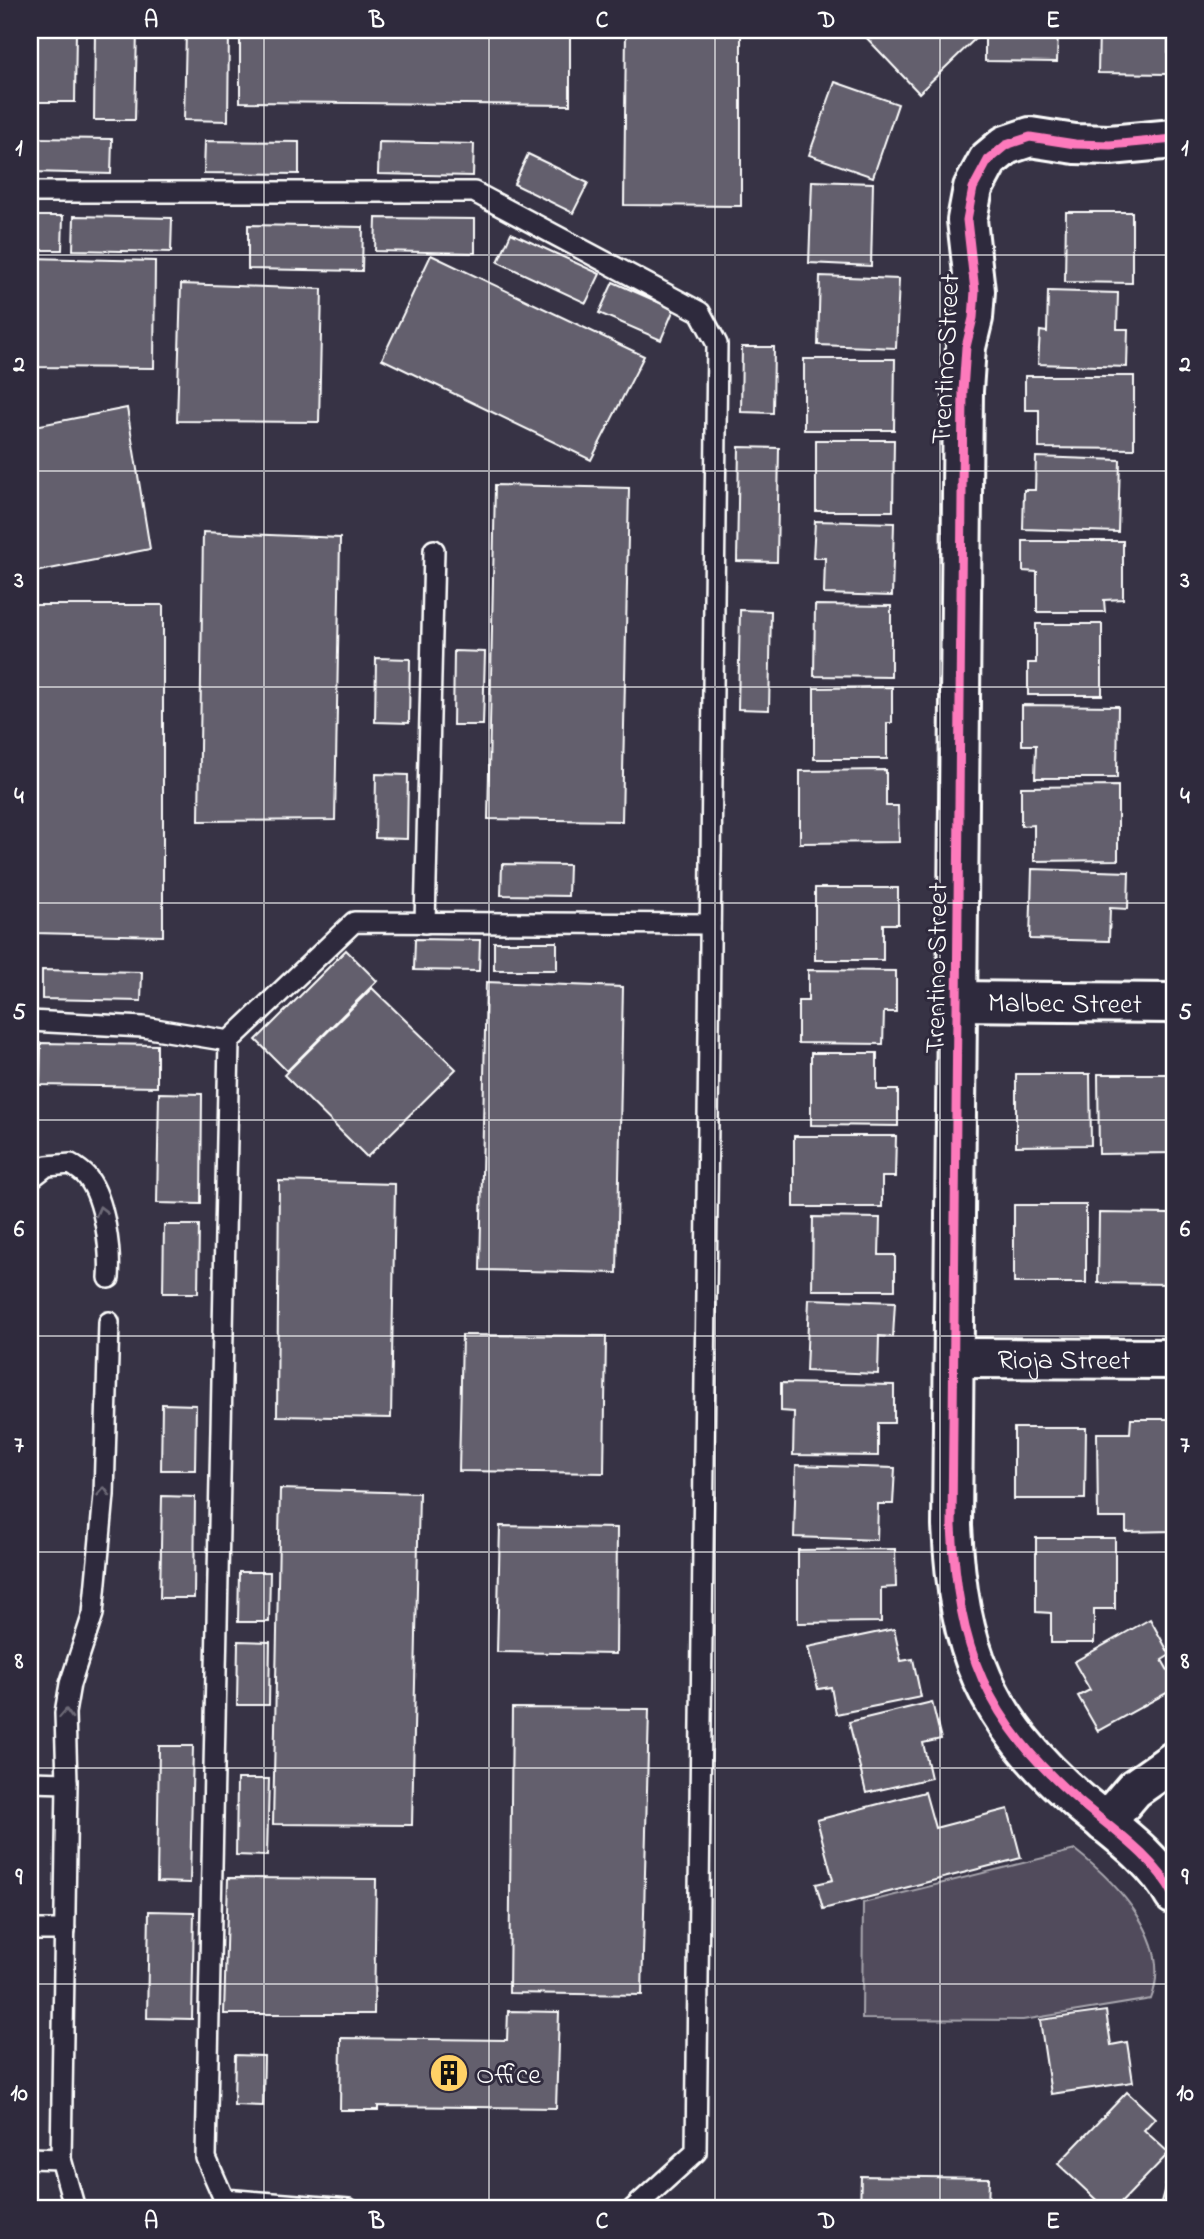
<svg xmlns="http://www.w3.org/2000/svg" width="1204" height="2239" font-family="'Indie Flower',sans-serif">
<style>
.green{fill:#514c5c;stroke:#a8a6ae;stroke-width:2}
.building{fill:#635f6d;stroke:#fff;stroke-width:2}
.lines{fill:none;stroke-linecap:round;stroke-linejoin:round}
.service-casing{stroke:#fff;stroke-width:24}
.minor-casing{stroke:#fff;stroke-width:44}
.service{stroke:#2f2a3d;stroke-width:19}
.minor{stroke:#2f2a3d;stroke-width:38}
.cycleway-casing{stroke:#2f2a3d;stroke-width:13}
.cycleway{stroke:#fd7abc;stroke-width:9}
.oneway{stroke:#6d6a77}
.grid{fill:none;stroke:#fff;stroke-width:2;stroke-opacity:0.55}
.labels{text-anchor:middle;stroke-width:6;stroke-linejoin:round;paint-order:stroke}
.street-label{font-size:28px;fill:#fff;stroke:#2f2a3d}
.poi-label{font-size:28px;fill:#fff;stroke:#2f2a3d;text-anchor:start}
.neatline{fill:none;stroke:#fff;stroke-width:2.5}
.grid-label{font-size:23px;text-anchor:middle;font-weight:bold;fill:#fff}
</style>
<rect width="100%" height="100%" fill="#373345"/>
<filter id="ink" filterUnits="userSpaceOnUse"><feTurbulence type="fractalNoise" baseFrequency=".0143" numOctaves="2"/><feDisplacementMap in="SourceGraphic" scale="14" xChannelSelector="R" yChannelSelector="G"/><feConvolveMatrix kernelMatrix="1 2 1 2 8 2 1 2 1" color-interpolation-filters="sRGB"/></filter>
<g filter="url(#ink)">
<path class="green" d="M1075,1850C1117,1883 1174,1941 1151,1999L1023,2020L862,2019L863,1903Z"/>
<g class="building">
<polygon points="30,30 76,30 75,102 30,102"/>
<polygon points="95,30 137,30 135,120 94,120"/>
<polygon points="186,30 229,30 228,121 184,120"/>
<polygon points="240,30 570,30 570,105 240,102"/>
<polygon points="626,30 741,30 741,206 624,205"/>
<polygon points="863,30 970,30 977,37 919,93 861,32"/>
<polygon points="985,30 1058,30 1057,62 985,61"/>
<polygon points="1099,30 1168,30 1168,74 1098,73"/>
<polygon points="835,82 898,104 873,177 809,155"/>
<polygon points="30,138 112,139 111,174 30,172"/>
<polygon points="205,141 299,142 299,174 204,173"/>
<polygon points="379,142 474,144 473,176 378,174"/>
<polygon points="528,154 588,183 573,213 514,184"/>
<polygon points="812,181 873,183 871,266 809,263"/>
<polygon points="1066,212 1132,212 1132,283 1065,282"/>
<polygon points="30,216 63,216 62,250 30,250"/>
<polygon points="74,216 172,218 171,252 73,250"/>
<polygon points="376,218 475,219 475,253 375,251"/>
<polygon points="248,225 363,227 362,271 248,269"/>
<polygon points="511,233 600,274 586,303 498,262"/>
<polygon points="431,255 644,356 591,460 382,359"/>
<polygon points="30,258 155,261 154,368 30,367"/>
<polygon points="820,276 899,279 896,348 818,345"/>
<polygon points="613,282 674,309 661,340 599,313"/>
<polygon points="181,284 322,289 319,422 177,421"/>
<polygon points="1048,291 1118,293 1117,329 1128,329 1127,367 1038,364 1040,331 1047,332"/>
<polygon points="742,347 774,347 773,413 741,412"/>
<polygon points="804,359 895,359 894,430 804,430"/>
<polygon points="1025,376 1134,376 1134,449 1039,448 1039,410 1025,410"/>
<polygon points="127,408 150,549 30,573 30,427"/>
<polygon points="816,440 894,440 893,511 816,511"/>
<polygon points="739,447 779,448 777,562 737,561"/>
<polygon points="1036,457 1120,460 1118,532 1023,529 1024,490 1035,490"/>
<polygon points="495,485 629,488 622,821 488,819"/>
<polygon points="815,521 894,523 892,596 824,594 825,558 813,558"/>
<polygon points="203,532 340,538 335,820 199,821"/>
<polygon points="1023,541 1123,541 1123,599 1104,600 1105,612 1037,612 1037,572 1023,571"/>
<polygon points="30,605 163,605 163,936 34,933"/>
<polygon points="815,605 891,606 891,677 814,676"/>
<polygon points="740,610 771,611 769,710 738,709"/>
<polygon points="1036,624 1102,624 1102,695 1028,695 1028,663 1036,663"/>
<polygon points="454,651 485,652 483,725 453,725"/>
<polygon points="376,658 410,659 409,723 375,722"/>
<polygon points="892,687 892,723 887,723 887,759 814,759 814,688"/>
<polygon points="1022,705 1118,706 1117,778 1035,778 1036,745 1022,745"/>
<polygon points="886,770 886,806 898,806 899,842 800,843 800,771"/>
<polygon points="376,774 408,775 407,839 375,838"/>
<polygon points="1118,786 1118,860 1034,861 1034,825 1021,826 1021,787"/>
<polygon points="1174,789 1174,859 1172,859"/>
<polygon points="502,864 569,865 568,896 501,895"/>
<polygon points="1032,869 1129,872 1128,909 1110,908 1109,941 1030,939"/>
<polygon points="815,888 898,888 898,924 883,924 883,960 815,960"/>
<polygon points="415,939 480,940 479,971 414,970"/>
<rect x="494" y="942" width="63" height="28"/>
<polygon points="346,950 377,981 287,1071 256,1040"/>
<polygon points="42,970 142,972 141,1001 42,999"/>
<polygon points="808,970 896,971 896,1012 884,1012 883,1044 798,1043 798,1001 808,1001"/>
<polygon points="486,982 623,987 617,1273 480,1270"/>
<polygon points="372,988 456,1069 367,1157 284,1075"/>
<polygon points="41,1043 157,1045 157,1087 40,1085"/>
<polygon points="811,1053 877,1053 877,1090 898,1090 898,1126 811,1125"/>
<polygon points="1016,1074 1090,1074 1091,1145 1016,1146"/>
<polygon points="1098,1074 1171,1074 1172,1153 1099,1154"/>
<polygon points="159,1093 202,1094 201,1204 157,1203"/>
<polygon points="794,1136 896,1136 895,1177 882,1177 882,1207 794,1207"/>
<polygon points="279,1181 395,1184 391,1418 277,1416"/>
<rect x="1014" y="1205" width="72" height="78"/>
<polygon points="1099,1213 1170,1214 1170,1284 1098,1283"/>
<polygon points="813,1217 880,1218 879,1255 895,1255 895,1290 812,1290"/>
<polygon points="164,1225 199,1225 198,1293 163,1293"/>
<polygon points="809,1299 895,1302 893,1337 879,1336 878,1374 806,1371"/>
<polygon points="462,1335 606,1336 604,1473 459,1471"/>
<polygon points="781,1383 894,1385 894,1423 878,1423 878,1456 793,1455 794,1412 781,1411"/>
<polygon points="162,1404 196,1405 195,1470 161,1470"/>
<polygon points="1131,1419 1171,1419 1172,1531 1126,1532 1126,1518 1098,1518 1097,1433 1130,1433"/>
<polygon points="1014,1428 1086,1428 1085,1499 1014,1499"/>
<polygon points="796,1465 895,1468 893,1504 878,1504 877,1540 794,1537"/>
<polygon points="280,1489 419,1493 412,1825 273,1824"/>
<polygon points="162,1496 195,1497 194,1598 160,1598"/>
<polygon points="500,1526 617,1528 616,1654 497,1652"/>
<polygon points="1036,1538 1115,1538 1115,1609 1094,1609 1094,1643 1051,1643 1051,1613 1036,1612"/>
<polygon points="895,1549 896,1587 881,1588 881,1622 798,1623 798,1550"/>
<polygon points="239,1572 270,1572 269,1622 238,1622"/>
<polygon points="1150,1619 1170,1655 1162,1660 1174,1681 1174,1689 1098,1731 1078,1696 1090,1690 1074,1662"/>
<polygon points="894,1629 901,1661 913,1659 921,1697 836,1714 831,1687 818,1689 808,1647"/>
<polygon points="238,1641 270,1642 269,1705 237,1705"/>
<polygon points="932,1702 941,1739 923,1743 931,1778 866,1793 849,1722"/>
<polygon points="512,1708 649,1709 642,1995 509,1993"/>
<polygon points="159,1746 193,1746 190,1883 157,1882"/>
<polygon points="237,1779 269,1779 267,1856 236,1855"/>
<polygon points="925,1792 935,1828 1008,1809 1021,1858 823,1909 816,1884 833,1880 817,1820"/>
<polygon points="228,1878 376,1879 374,2014 224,2014"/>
<polygon points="149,1911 194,1912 192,2019 147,2018"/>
<polygon points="508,2011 559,2012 556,2108 378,2106 378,2110 340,2110 341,2038 507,2040"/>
<polygon points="1106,2011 1111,2045 1127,2042 1133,2082 1051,2094 1040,2020"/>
<polygon points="235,2055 264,2056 263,2106 234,2105"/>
<polygon points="1127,2092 1155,2118 1144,2130 1169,2153 1115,2209 1106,2209 1058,2164"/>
<polygon points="1173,2159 1174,2209 1159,2209"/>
<polygon points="861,2176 989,2178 988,2209 860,2209"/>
</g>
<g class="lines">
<g class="service-casing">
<g id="service">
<polyline points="30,192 474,192 700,312 717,344 696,2152 633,2209"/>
<polyline points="425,923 434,550"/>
<polyline points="30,1021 143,1027 229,1041 206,2158 224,2199 349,2209"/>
<polyline points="229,1041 354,922 710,924"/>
<path d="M30,1179L47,1166L71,1164C76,1168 84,1172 88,1178C105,1200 111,1251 109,1278"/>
<polyline points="30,1782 67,1783 61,2159 75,2209"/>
<polyline points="67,1783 65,1713 70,1684 93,1614 104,1495 109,1322"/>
<polyline points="30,1930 65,1930"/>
<polyline points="30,2158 61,2159"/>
</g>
</g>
<g class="minor-casing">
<g id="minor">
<path d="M1174,139L1110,145L1075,144L1030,137L1006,145L988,160L973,188L967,220L975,291L973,318L966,347L963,391L952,1526C958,1649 985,1720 1080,1802C1113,1830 1153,1856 1174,1895"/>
<path id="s1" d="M957,1001L1174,1003"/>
<path id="s2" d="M954,1358L1174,1359"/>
<polyline points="1105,1823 1134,1789 1174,1761"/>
</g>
</g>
<use href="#service" class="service"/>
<use href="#minor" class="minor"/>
<g class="cycleway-casing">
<path id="cycleway" d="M1174,139L1110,145L1075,144L1030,137L1006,145L988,160L973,188L967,220L975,291L973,318L966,347L963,391L952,1526C958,1649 985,1720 1080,1802C1113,1830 1153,1856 1174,1895"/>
</g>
<use href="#cycleway" class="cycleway"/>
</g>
<defs><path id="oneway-chevron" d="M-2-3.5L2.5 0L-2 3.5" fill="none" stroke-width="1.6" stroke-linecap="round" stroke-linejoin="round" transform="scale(1.75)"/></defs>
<g class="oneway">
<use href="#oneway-chevron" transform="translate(101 1211) rotate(-104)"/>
<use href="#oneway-chevron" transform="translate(104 1492) rotate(-87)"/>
<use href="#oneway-chevron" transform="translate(66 1714) rotate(-87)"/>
</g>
</g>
<path class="grid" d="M264,30V2209M489,30V2209M715,30V2209M940,30V2209M30,255H1174M30,471H1174M30,687H1174M30,903H1174M30,1120H1174M30,1336H1174M30,1552H1174M30,1768H1174M30,1984H1174"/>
<defs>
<g id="building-disc" transform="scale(2.0125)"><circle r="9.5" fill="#ffd166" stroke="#2f2a3d"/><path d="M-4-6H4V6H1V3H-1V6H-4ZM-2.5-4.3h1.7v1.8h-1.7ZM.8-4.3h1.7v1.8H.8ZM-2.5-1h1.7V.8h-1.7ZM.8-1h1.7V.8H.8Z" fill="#111"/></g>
</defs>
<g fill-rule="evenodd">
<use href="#building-disc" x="449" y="2073"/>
</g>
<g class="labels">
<g class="street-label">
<text transform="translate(944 359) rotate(-87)" y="10">Trentino Street</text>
<text transform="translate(935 968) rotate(-89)" y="10">Trentino Street</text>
<text dy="10" stroke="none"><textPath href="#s1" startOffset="108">Malbec Street</textPath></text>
<text dy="10" stroke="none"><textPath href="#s2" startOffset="110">Rioja Street</textPath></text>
</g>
<g class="poi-label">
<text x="476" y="2083">Office</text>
</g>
</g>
<rect width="1204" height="2239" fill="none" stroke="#2f2a3d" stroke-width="77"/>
<rect x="38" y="38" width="1128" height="2162" class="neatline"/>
<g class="grid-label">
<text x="151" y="27">A</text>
<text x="377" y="27">B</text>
<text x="602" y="27">C</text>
<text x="827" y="27">D</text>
<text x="1053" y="27">E</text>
<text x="19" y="155">1</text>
<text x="1185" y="155">1</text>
<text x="19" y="371">2</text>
<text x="1185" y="371">2</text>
<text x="19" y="587">3</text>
<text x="1185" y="587">3</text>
<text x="19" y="803">4</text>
<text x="1185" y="803">4</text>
<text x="19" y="1019">5</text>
<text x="1185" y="1019">5</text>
<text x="19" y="1236">6</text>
<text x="1185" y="1236">6</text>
<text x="19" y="1452">7</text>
<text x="1185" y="1452">7</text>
<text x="19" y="1668">8</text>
<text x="1185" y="1668">8</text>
<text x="19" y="1884">9</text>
<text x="1185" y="1884">9</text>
<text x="19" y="2100">10</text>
<text x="1185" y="2100">10</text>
<text x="151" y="2228">A</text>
<text x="377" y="2228">B</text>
<text x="602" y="2228">C</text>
<text x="827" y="2228">D</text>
<text x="1053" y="2228">E</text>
</g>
</svg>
